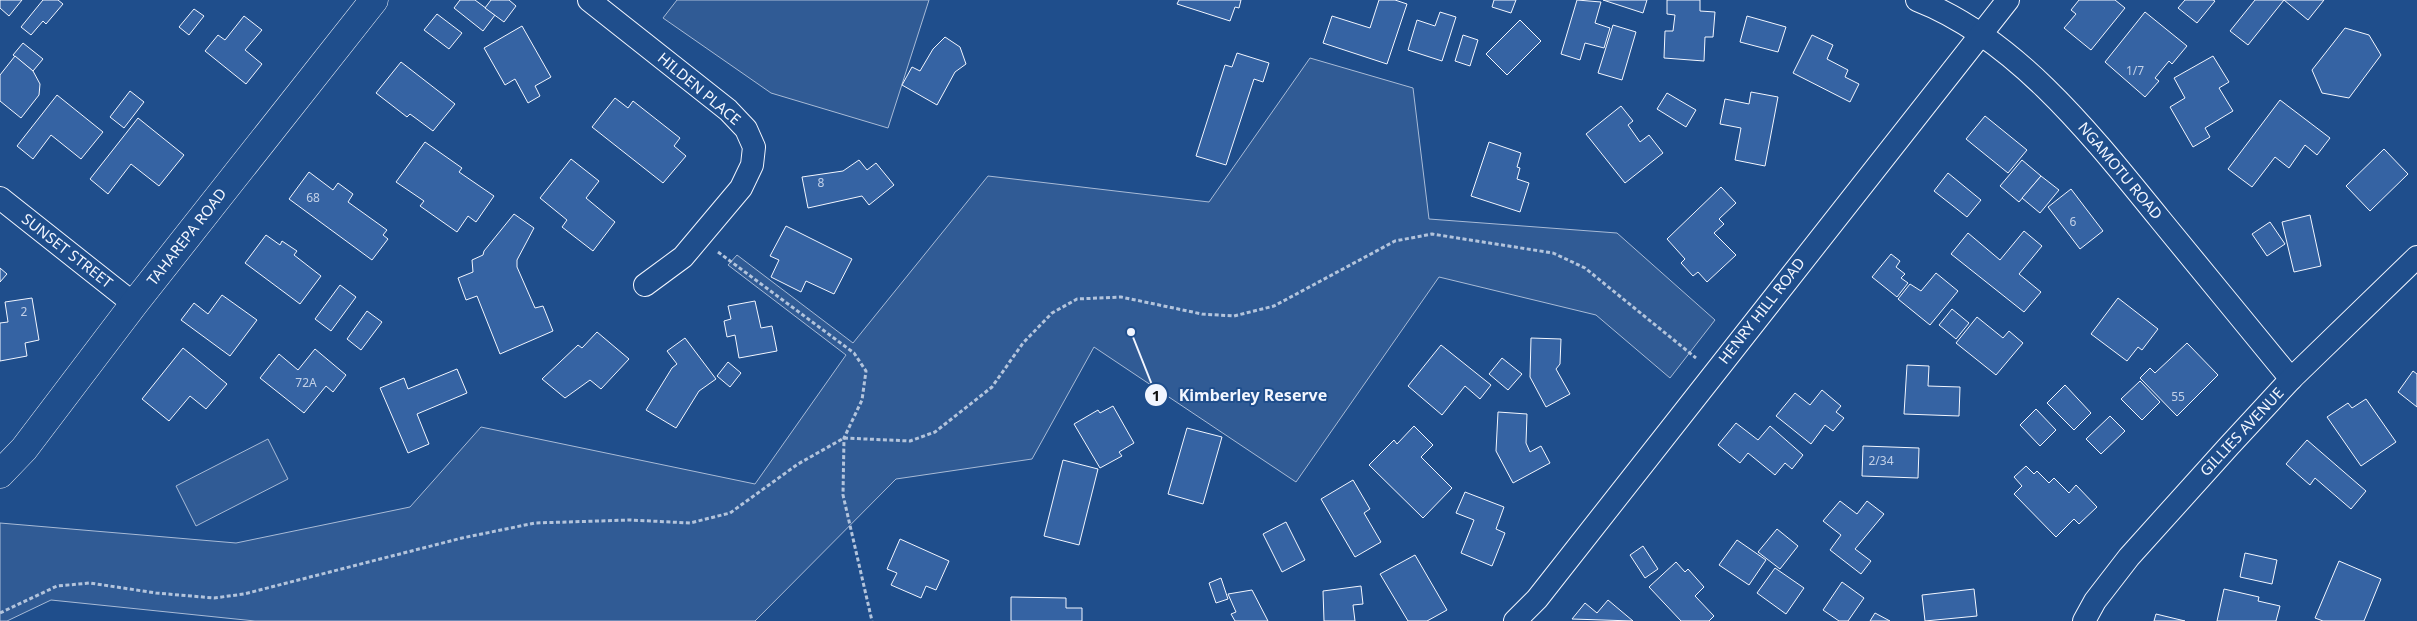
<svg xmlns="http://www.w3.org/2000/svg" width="2417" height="621" font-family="'Noto Sans',sans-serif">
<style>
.green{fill:#305b95;stroke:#a8bbd7}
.building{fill:#3563a3;stroke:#f2f6ff}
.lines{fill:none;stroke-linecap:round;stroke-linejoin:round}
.street-casing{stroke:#f2f6ff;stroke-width:24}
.secondary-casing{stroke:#f2f6ff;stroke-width:29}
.path{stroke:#b3c4dc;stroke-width:3;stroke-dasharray:4 2.5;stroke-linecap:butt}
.street{stroke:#1f4e8c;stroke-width:22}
.secondary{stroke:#1f4e8c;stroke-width:28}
.labels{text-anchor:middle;stroke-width:4;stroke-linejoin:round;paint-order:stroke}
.number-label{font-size:12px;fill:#c3d1e8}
.street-label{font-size:15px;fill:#f2f6ff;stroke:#1f4e8c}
.leader{fill:none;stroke:#f2f6ff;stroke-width:2}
.callout-dot{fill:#f2f6ff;stroke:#1f4e8c;stroke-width:2}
.mark-label{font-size:15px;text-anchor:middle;font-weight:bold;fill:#111}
.callout-label{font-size:16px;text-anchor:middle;font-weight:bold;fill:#f2f6ff;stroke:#1f4e8c;stroke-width:4;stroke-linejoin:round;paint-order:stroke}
</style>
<rect width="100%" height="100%" fill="#1f4e8c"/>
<g class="green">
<polygon points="677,0 929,0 888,128 771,93 663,18"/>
<polygon points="1310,58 1413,88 1429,219 1617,233 1715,320 1670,378 1596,315 1439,277 1296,482 1094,347 1032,459 896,479 755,621 255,621 51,600 7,621 0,621 0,523 236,543 410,507 481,427 755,484 846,355 728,265 737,255 853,343 988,176 1209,202"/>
<polygon points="268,439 288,479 196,526 176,486"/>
</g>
<g class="building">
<polygon points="0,0 22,0 9,16 0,8"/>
<polygon points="43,0 58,0 63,4 46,24 43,21 31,35 21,27"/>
<polygon points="460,0 475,0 495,15 483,31 454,8"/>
<polygon points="491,0 509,0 516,6 504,22 485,8"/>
<polygon points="1179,0 1241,0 1239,8 1235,7 1230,21 1177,4"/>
<polygon points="1379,0 1395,0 1407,4 1387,64 1323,43 1332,16 1370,28"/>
<polygon points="1494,0 1516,0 1511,13 1492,7"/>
<polygon points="1577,0 1601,2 1595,23 1610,28 1604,48 1585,43 1580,60 1561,54"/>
<polygon points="1603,0 1647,0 1643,13"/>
<polygon points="1667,0 1700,0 1700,11 1715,12 1713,37 1705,37 1704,61 1664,58 1665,31 1673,31 1675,15 1667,14"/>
<polygon points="2079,0 2115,0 2125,8 2091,50 2064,28 2076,14 2071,10"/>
<polygon points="2185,0 2213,0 2215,1 2197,23 2178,8"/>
<polygon points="2255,0 2324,0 2308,20 2284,0 2248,45 2230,31"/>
<polygon points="194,9 204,16 189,35 179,27"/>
<polygon points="1440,12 1456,17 1442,61 1408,50 1417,20 1435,26"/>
<polygon points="2145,12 2187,46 2172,64 2169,61 2155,78 2159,81 2145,97 2105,62"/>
<polygon points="437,14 462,33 449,49 424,30"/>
<polygon points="244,16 262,30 245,50 262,64 246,84 205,51 218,35 225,40"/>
<polygon points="1747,16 1786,27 1778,52 1740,42"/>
<polygon points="1520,20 1541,41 1507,75 1486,54"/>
<polygon points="1613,25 1636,32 1622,80 1598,73"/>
<polygon points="522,26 551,77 535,86 540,96 528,103 515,79 505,85 484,48"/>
<polygon points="2345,28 2369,35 2381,55 2349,98 2322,93 2312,70"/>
<polygon points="1463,35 1478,40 1470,66 1455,61"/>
<polygon points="1812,35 1833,45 1827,59 1848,70 1845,77 1859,84 1850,102 1793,73"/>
<polygon points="945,37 960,47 966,64 955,72 937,105 902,85 912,67 920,71 933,49"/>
<polygon points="23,43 43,59 33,71 13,55"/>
<polygon points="1237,53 1269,63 1263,82 1254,79 1226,165 1196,156 1225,65 1232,67"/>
<polygon points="15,56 33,71 40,84 39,95 21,118 0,101 0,75"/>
<polygon points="2213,56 2229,82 2219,88 2233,111 2205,128 2210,137 2193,147 2170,107 2185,98 2174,78"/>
<polygon points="401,62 455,104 433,131 410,114 407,117 376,93"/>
<polygon points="130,91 144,102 124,128 110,117"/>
<polygon points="1751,92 1778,97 1765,166 1735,160 1741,128 1720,124 1725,99 1749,104"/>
<polygon points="1667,93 1696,110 1686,127 1657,109"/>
<polygon points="57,95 103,132 81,159 51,135 33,159 17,146"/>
<polygon points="615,98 628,108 633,101 680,138 674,146 686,156 663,183 592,127"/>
<polygon points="2280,100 2330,138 2317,155 2305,145 2289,168 2275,157 2252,187 2228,169"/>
<polygon points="1621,106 1633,121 1628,125 1640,142 1649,135 1663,153 1625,183 1586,134"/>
<polygon points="1985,116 2027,150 2008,173 1966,139"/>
<polygon points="138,118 184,155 159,186 131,164 108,194 90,179"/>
<polygon points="425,142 462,168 459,172 494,196 476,222 468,216 457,232 420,206 424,201 396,182"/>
<polygon points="1489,142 1521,153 1517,167 1520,168 1517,179 1529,183 1520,212 1471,196"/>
<polygon points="2384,149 2408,174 2370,211 2346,186"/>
<polygon points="571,159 599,181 586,198 615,222 593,251 562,227 567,220 540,198"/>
<polygon points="859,160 867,170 876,163 894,185 869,205 862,196 808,208 802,177 843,171"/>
<polygon points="2022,160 2041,176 2019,202 2000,186"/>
<polygon points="309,172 333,190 338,183 353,194 348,202 387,230 383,235 388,239 372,260 289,199"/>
<polygon points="1948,173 1981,200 1967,217 1934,191"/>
<polygon points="2041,176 2059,190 2040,213 2022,198"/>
<polygon points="1721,187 1736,203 1719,219 1724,224 1714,233 1736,255 1707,282 1698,272 1693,276 1681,263 1685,259 1667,239"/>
<polygon points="2071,189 2103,231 2080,249 2048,207"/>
<polygon points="514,214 534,228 517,260 517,267 535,308 543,306 553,331 500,354 477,296 466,300 458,278 473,272 472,260 483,255 484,251"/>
<polygon points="2310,215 2321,266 2294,272 2282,222"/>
<polygon points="2270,222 2285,244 2267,256 2252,234"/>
<polygon points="786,226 852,259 834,294 806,281 801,292 771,277 779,260 770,256"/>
<polygon points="2024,231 2042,246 2019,274 2041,292 2024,312 1951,254 1968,233 2000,260"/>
<polygon points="266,235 280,245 282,241 297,251 294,255 321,276 300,304 245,263"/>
<polygon points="1891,254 1900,261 1896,267 1905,274 1901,278 1908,283 1897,297 1872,277"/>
<polygon points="0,268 7,274 0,282"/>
<polygon points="1936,273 1958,291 1930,325 1898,299 1910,284 1921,291"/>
<polygon points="340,285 356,297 331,331 315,319"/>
<polygon points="222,295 257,320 230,356 181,320 194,303 208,314"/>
<polygon points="32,298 39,340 25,343 27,356 0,361 0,323 8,322 5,302"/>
<polygon points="2118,298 2158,329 2142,350 2138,347 2127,361 2091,334"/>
<polygon points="755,301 761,328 772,326 777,351 739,358 735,335 727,337 724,321 731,319 728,306"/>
<polygon points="1952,309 1969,323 1956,339 1939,325"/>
<polygon points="367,311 382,322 361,350 347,339"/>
<polygon points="1977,317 2003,338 2009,331 2023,343 1996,375 1956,343"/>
<polygon points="597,332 629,359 601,389 590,380 565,398 542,379 578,345 582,348"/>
<polygon points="685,338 716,379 699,391 676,428 646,410 672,368 677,364 667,351"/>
<polygon points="1531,338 1561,339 1560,364 1556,369 1570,394 1546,407 1530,377"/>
<polygon points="2187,343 2218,375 2177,416 2140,378 2150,368 2155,373"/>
<polygon points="1441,345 1491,385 1480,399 1465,386 1442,415 1408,386"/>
<polygon points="183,348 227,384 206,409 190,396 169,421 142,399"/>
<polygon points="315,349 346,375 333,392 326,386 304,413 260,378 279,354 298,370"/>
<polygon points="1502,358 1522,374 1508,390 1489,374"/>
<polygon points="728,362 741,373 730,387 717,376"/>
<polygon points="1907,365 1929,366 1928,386 1960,387 1959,416 1904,414"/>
<polygon points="457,369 467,393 417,414 429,444 408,453 380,388 404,378 408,389"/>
<polygon points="2413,371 2417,374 2417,407 2398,392"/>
<polygon points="2140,381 2160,402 2142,420 2121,399"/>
<polygon points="2065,385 2091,413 2074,430 2047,403"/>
<polygon points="1822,390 1841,406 1836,412 1844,418 1833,431 1825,425 1811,444 1776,416 1795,393 1810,405"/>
<polygon points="2366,399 2396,442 2361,466 2327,417 2348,403 2352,408"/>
<polygon points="1113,406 1134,443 1119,452 1122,456 1100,468 1074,424 1098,410 1100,413"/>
<polygon points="2036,409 2056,430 2040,446 2020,425"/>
<polygon points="1498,412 1527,414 1526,443 1530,452 1541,446 1550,463 1513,483 1496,451"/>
<polygon points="2110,416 2125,431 2101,454 2086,439"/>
<polygon points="1736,423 1758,440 1770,426 1803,455 1792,469 1785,463 1775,475 1748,453 1740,463 1718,445"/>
<polygon points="1414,426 1433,445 1421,457 1452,488 1423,518 1369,465 1394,440 1397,444"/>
<polygon points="1187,428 1222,437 1203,504 1168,494"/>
<polygon points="2307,440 2366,491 2351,509 2315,478 2310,485 2286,464"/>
<polygon points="1863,446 1919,448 1918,478 1862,476"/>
<polygon points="1063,460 1098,469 1079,545 1044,536"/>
<polygon points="2026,466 2034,474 2037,471 2049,483 2054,478 2069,493 2076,485 2097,507 2079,524 2074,519 2056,537 2014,494 2022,486 2014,477"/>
<polygon points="1353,480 1370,509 1364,513 1381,542 1355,557 1321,499"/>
<polygon points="1465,492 1504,507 1496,529 1505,533 1492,566 1461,553 1474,520 1456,513"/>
<polygon points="1840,501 1857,514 1867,501 1884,514 1855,549 1871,561 1861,574 1830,550 1841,535 1823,521"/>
<polygon points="1286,522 1305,560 1282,572 1263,534"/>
<polygon points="1777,529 1798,546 1780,569 1758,552"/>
<polygon points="900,539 949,561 936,590 926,586 921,598 891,585 897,573 887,569"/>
<polygon points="1737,540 1766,560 1749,585 1719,565"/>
<polygon points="1643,546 1658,569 1645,578 1630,555"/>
<polygon points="2245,553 2277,560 2272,584 2240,577"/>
<polygon points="1415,555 1447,610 1427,621 1408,621 1380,574"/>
<polygon points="2339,561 2381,579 2364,621 2323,621 2315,618"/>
<polygon points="1676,562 1685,572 1688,569 1704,587 1695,596 1714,616 1709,621 1681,621 1649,587"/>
<polygon points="1775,568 1804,588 1786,614 1757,593"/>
<polygon points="1221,578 1228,599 1216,603 1209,583"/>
<polygon points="1842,582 1864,598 1848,621 1839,621 1823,610"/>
<polygon points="1361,586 1363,604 1353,605 1355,621 1324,621 1323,591"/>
<polygon points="1974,589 1977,616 1925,621 1922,595"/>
<polygon points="2224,589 2259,597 2258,601 2280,606 2276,621 2217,621"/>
<polygon points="1252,590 1268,621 1235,621 1231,614 1236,612 1228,594"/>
<polygon points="1011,597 1066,598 1066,608 1082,608 1082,621 1011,621"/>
<polygon points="1608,600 1633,621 1572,619 1585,603 1597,613"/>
<polygon points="1875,613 1890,621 1870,621"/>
<polygon points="2156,614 2185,621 2154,621"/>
</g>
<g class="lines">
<g class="street-casing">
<g id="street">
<polyline points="589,0 728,110 746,129 754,147 752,165 741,188 683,257 645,285"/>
<path d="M1917,0C2017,39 2093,137 2159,218C2203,272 2247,325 2291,379"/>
<polyline points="0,198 134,304"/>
<polyline points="1515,621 1537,599 2008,0"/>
<polyline points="2084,621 2095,601 2129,557 2229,446 2291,379 2417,257"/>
</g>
</g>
<g class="secondary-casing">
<polyline id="secondary" points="0,474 24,449 134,304 374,0"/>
</g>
<g class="path">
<polyline points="718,252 854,353 866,371 862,400 844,438 843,495 872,621"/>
<polyline points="0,613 57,586 90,583 156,593 214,598 244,594 462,538 535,523 630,520 690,523 730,513 798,464 844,438 910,441 935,432 992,387 1023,343 1052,313 1077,299 1121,297 1202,314 1234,316 1274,306 1395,241 1432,234 1553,253 1585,268 1696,358"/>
</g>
<use href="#street" class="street"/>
<use href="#secondary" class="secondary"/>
</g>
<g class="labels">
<g class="number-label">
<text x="2135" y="75">1/7</text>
<text x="821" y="187">8</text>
<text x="313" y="202">68</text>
<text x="2073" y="226">6</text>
<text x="24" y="316">2</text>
<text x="306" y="387">72A</text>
<text x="2178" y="401">55</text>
<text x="1881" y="465">2/34</text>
</g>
<g class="street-label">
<text transform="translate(699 89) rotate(40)" y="5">HILDEN PLACE</text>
<text transform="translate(2120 171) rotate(50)" y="5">NGAMOTU ROAD</text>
<text transform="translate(187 237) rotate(-52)" y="5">TAHAREPA ROAD</text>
<text transform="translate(67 251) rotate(38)" y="5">SUNSET STREET</text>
<text transform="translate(1762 311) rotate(-52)" y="5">HENRY HILL ROAD</text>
<text transform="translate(2242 432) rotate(-47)" y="5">GILLIES AVENUE</text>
</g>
</g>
<path class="leader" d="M1131 332L1156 395"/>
<g class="callout-dot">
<circle cx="1131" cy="332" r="5"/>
<circle cx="1156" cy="395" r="12"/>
</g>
<g class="mark-label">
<text x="1156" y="401">1</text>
</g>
<g class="callout-label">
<text x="1253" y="401">Kimberley Reserve</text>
</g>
</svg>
